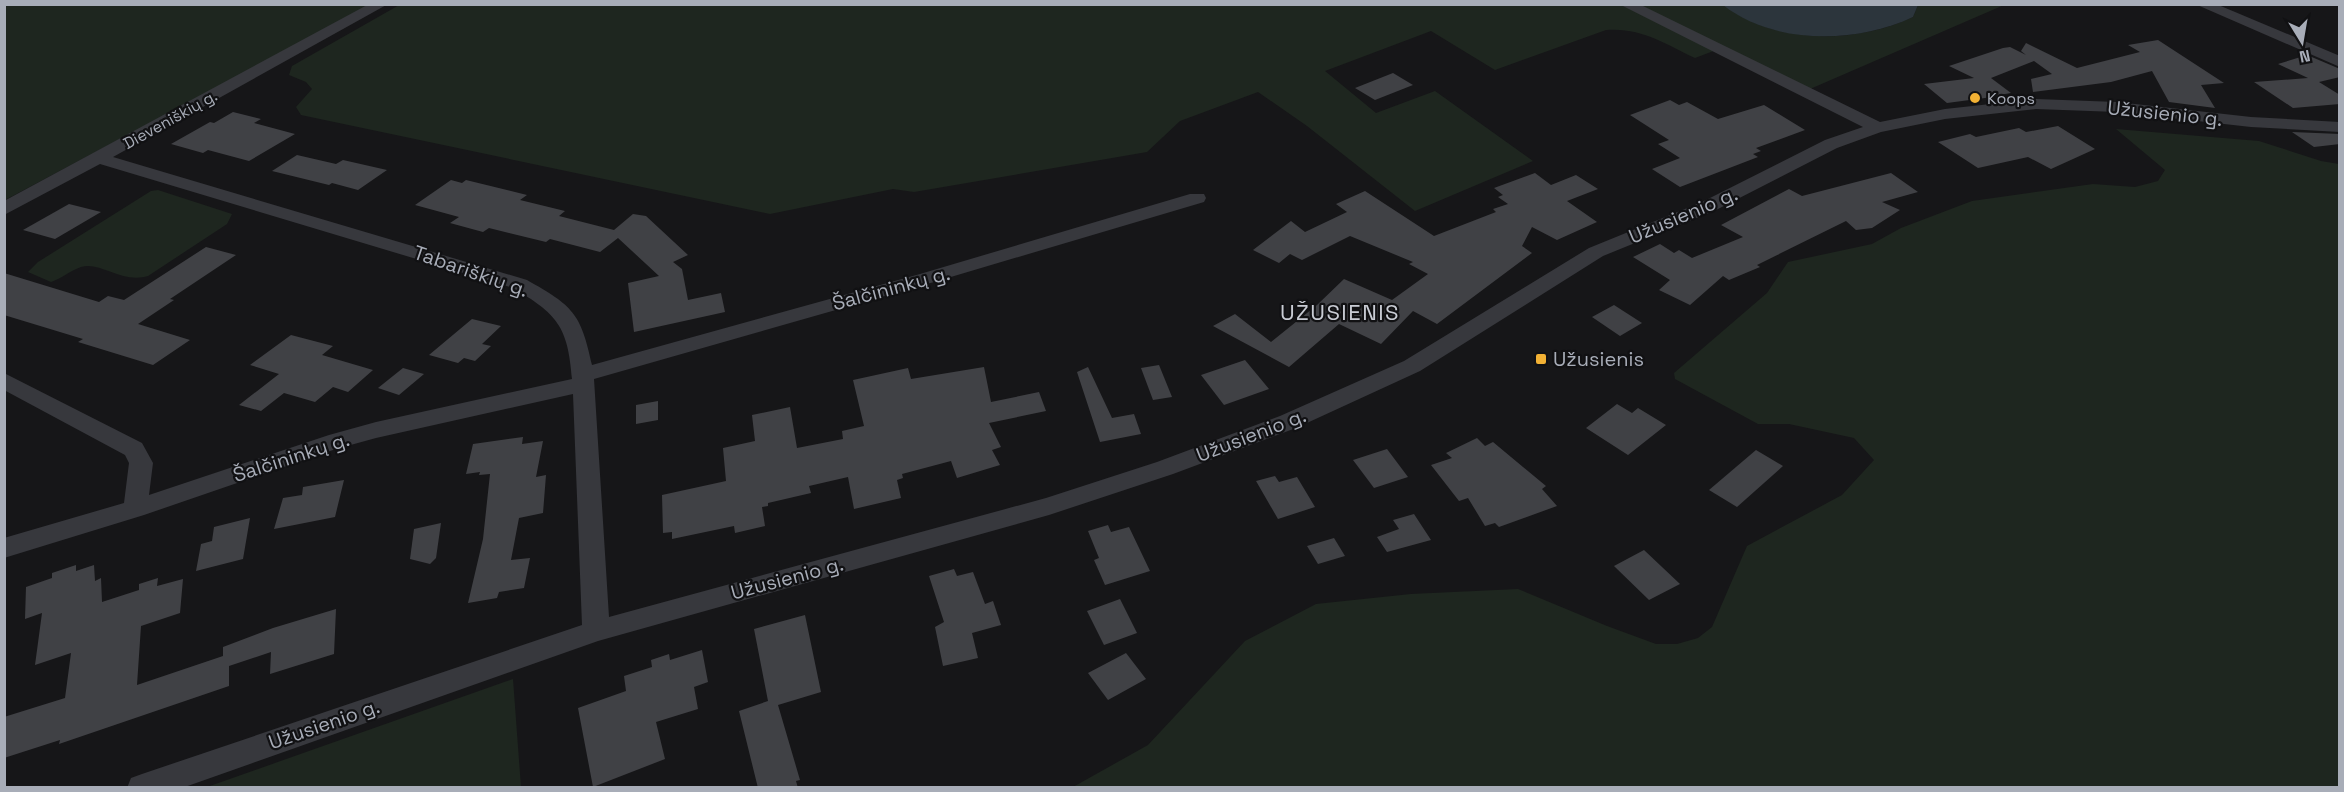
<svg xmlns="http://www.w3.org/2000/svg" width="2344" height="792" font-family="'Space Grotesk',sans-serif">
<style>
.green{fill:#1e261f}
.water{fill:#2c353c}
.building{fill:#404145}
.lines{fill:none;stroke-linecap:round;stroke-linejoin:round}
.street{fill:#37383d;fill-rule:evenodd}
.poi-dot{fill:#f2b134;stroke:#111113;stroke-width:2}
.labels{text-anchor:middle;stroke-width:4.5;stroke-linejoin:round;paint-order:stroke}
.far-poi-label{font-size:16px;fill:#a8adb8;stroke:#111113;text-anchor:start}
.far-street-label{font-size:16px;fill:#a8adb8;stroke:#111113}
.street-label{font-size:20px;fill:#a8adb8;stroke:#111113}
.poi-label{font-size:20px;fill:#a8adb8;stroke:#111113;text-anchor:start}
.quarter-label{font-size:22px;letter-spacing:1.5px;fill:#c9ccd4;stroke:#111113}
</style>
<rect width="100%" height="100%" fill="#161618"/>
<g class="green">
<path d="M401,4H1723C1774,45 1856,44 1913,17L1918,5H2004L1810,89L1724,47L1695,58C1666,44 1640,27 1606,30L1495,70L1431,31L1325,71L1376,113L1435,91L1533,161L1415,211L1307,126L1258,92L1180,121L1147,152L914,192L893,189L770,214L301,115L296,107L312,89L306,82L289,75L292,66Z"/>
<polygon points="5,5 372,5 5,200"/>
<polygon points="2116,129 2259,141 2321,161 2339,164 2339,787 1073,787 1148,745 1245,641 1316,604 1411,594 1518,589 1607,626 1656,644 1677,644 1698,638 1712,627 1747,546 1842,495 1874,460 1854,438 1789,424 1758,424 1675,379 1674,373 1767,293 1788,262 1872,244 1901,228 1972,201 2093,184 2135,187 2158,181 2165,170"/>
<path d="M158,190L232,214L227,224L148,276C122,284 100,261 81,267C71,270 61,279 51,282L28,272L38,262L151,191Z"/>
<polygon points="513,679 521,787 207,787"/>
</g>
<path class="water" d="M1723,5H1918L1913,17C1856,44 1774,45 1723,5Z"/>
<g class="building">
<polygon points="2158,40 2224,83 2201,85 2215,108 2169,102 2152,71 2111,82 2033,92 2031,79 2052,74 2034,61 1991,78 2011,93 1999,95 2000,96 1947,103 1924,84 1974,78 1949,66 2003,48 2010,47 2026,55 2021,51 2026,43 2077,68 2140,52 2128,45"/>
<polygon points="2307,55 2340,69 2340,77 2319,82 2340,95 2340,104 2293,108 2254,82 2308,78 2278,64"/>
<polygon points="1393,73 1413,85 1375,100 1355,88"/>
<polygon points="1670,100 1679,105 1687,102 1718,119 1764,105 1805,130 1756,148 1761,151 1753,154 1758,157 1680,187 1652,169 1680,158 1658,144 1669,140 1630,115"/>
<polygon points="233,112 261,119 254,123 295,134 249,161 208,150 203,153 171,144 210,122 214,123"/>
<polygon points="2058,126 2095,149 2051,169 2028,157 1978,168 1938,142 1970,134 1976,137 2019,128 2026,132"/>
<polygon points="2292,132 2340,134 2340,144 2314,147"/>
<polygon points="297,155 336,164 343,160 387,170 358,190 332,183 329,185 272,171"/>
<polygon points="1535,173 1551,185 1576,175 1598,189 1567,201 1597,222 1557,240 1532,227 1522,246 1532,253 1437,324 1413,311 1381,344 1339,324 1289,367 1213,326 1235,314 1271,342 1317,305 1344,279 1392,300 1428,274 1409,264 1413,262 1350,236 1302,260 1290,254 1279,263 1253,250 1291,221 1305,232 1347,212 1336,204 1365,191 1434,236 1496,212 1493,209 1508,204 1498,197 1503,195 1494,188"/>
<polygon points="1891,173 1918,192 1882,202 1900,210 1872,228 1856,230 1846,221 1757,265 1760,267 1729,280 1723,276 1690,305 1659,290 1670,280 1633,257 1660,244 1674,253 1679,250 1692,258 1743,237 1721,225 1789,189 1802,196"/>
<polygon points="451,180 462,183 466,180 527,195 520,200 565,211 559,216 614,230 633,214 646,216 688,255 673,262 682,269 688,300 721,293 725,312 634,332 628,283 659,276 618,238 600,252 550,239 546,242 489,228 483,232 450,223 459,217 415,205"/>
<polygon points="69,204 101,212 55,239 23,230"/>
<polygon points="206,247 236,255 170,299 174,300 138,324 190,340 153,365 78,342 83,339 4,315 4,273 99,302 108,296 124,300"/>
<polygon points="1614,305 1642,323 1620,336 1592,317"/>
<polygon points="472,319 501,326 482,344 491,346 475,361 464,358 458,363 429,355"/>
<polygon points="291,335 333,346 322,355 373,370 348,392 333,387 315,402 284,393 261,411 239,405 279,374 250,365"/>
<polygon points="1245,360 1269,389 1224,405 1201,375"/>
<polygon points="1159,365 1172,397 1153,400 1141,368"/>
<polygon points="984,367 991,402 1039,392 1046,411 989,423 1001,447 992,450 1000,465 957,478 951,461 902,474 903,478 897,480 901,498 854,509 848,477 809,486 811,493 768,503 768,506 762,507 765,526 735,533 734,526 672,539 672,532 663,533 662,495 726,481 723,448 755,441 752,415 790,407 797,448 843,439 842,431 864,426 853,380 908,368 911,379"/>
<polygon points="1088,367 1112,418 1134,414 1141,434 1100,442 1077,372"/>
<polygon points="403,368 424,374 399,395 378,388"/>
<polygon points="658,401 658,420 636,424 636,405"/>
<polygon points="1617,404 1632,413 1638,408 1666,425 1628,455 1586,428"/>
<polygon points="523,437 522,444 543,441 536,477 546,475 543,513 519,518 511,560 530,558 524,588 499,592 497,598 468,603 483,539 490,474 479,475 480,472 466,474 473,444"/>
<polygon points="1477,438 1485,446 1493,442 1546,486 1542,489 1557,506 1499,527 1495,523 1485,526 1468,498 1459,501 1431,465 1452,458 1446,453"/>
<polygon points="1387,449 1408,477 1374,488 1353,460"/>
<polygon points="1756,450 1783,466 1737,507 1709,490"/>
<polygon points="1275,476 1279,482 1297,477 1315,507 1278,519 1256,481"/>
<polygon points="344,480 335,517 274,529 283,498 302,495 303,487"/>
<polygon points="1414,514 1431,540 1387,552 1377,537 1399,529 1393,520"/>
<polygon points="250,518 243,559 196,571 201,544 212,541 214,527"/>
<polygon points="441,523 436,558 430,564 410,559 414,529"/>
<polygon points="1108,525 1111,532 1129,527 1150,571 1105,585 1094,560 1099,558 1088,531"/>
<polygon points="1334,538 1345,556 1318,564 1307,546"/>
<polygon points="1644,550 1680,584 1649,600 1614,566"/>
<polygon points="76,565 76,571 94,565 95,581 101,578 102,602 139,590 139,584 158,578 157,586 183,579 180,613 141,626 137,685 223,656 223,647 273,628 336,609 334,654 270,674 271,652 229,666 229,686 59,744 60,740 4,758 4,717 65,698 71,653 35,665 42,613 25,619 26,587 52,578 52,573"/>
<polygon points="954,569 957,576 973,572 985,604 993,601 1001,625 972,633 978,658 943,666 935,627 944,622 929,576"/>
<polygon points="1120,599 1137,633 1104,645 1087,611"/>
<polygon points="805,615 821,692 778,705 800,780 796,781 798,788 758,788 739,711 768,701 754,629"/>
<polygon points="702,650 708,682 694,687 698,709 656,722 665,759 593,787 578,708 626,691 624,676 652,667 651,660 669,654 670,660"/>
<polygon points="1126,653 1146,679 1108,700 1088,673"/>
</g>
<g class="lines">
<g class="street">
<path d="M369,4H388L113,157L527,280C573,306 581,313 592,365L920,274L1190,194H1204L1206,198L1204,202L934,282L594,379L609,617L1046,498L1157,462L1280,416L1404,361L1589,248L1702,202L1825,140L1863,127L1619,4H1639L1880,122L1945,109L2036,99L2117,102L2251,117L2340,122V132L2251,127L2117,112L2036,109L1945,119L1881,132L1837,148L1716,210L1603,256L1420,371L1296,428L1173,474L1049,515L598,641L182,788H127L131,778L142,774L582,625L573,394L376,438L336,449L144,515L4,558V538L124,503L129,463L125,455L4,390V373L142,443L153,463L149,495L329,435L376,422L572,379C568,326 557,314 513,288L100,164L4,215V201Z"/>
<polygon points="2195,4 2216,4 2340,56 2340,67"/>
</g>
</g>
<g class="poi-dot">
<circle cx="1975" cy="98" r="6"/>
<rect x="1535" y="353" width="12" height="12" rx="3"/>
</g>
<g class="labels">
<g class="far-poi-label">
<text x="1987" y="104">Koops</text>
</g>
<g class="far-street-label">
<text transform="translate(170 119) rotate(-29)" y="6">Dieveniškių g.</text>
</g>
<g class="street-label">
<text transform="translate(2165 113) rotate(6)" y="7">Užusienio g.</text>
<text transform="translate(1683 215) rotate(-23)" y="7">Užusienio g.</text>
<text transform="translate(471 271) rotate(19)" y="7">Tabariškių g.</text>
<text transform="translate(891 288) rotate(-15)" y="7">Šalčininkų g.</text>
<text transform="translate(1251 435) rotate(-21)" y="7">Užusienio g.</text>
<text transform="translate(291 457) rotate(-18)" y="7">Šalčininkų g.</text>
<text transform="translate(787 578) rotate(-15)" y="7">Užusienio g.</text>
<text transform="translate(324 724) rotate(-19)" y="7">Užusienio g.</text>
</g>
<g class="poi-label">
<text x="1553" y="366">Užusienis</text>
</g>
<g class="quarter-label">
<text x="1340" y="320">UŽUSIENIS</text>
</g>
</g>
<rect width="2344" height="792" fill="none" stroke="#a8adb8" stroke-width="12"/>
<g transform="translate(2302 42) rotate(169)" stroke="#111113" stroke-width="4.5" paint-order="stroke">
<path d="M0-4.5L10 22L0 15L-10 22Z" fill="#a8adb8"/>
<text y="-9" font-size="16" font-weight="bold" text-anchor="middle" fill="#a8adb8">N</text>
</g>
</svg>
